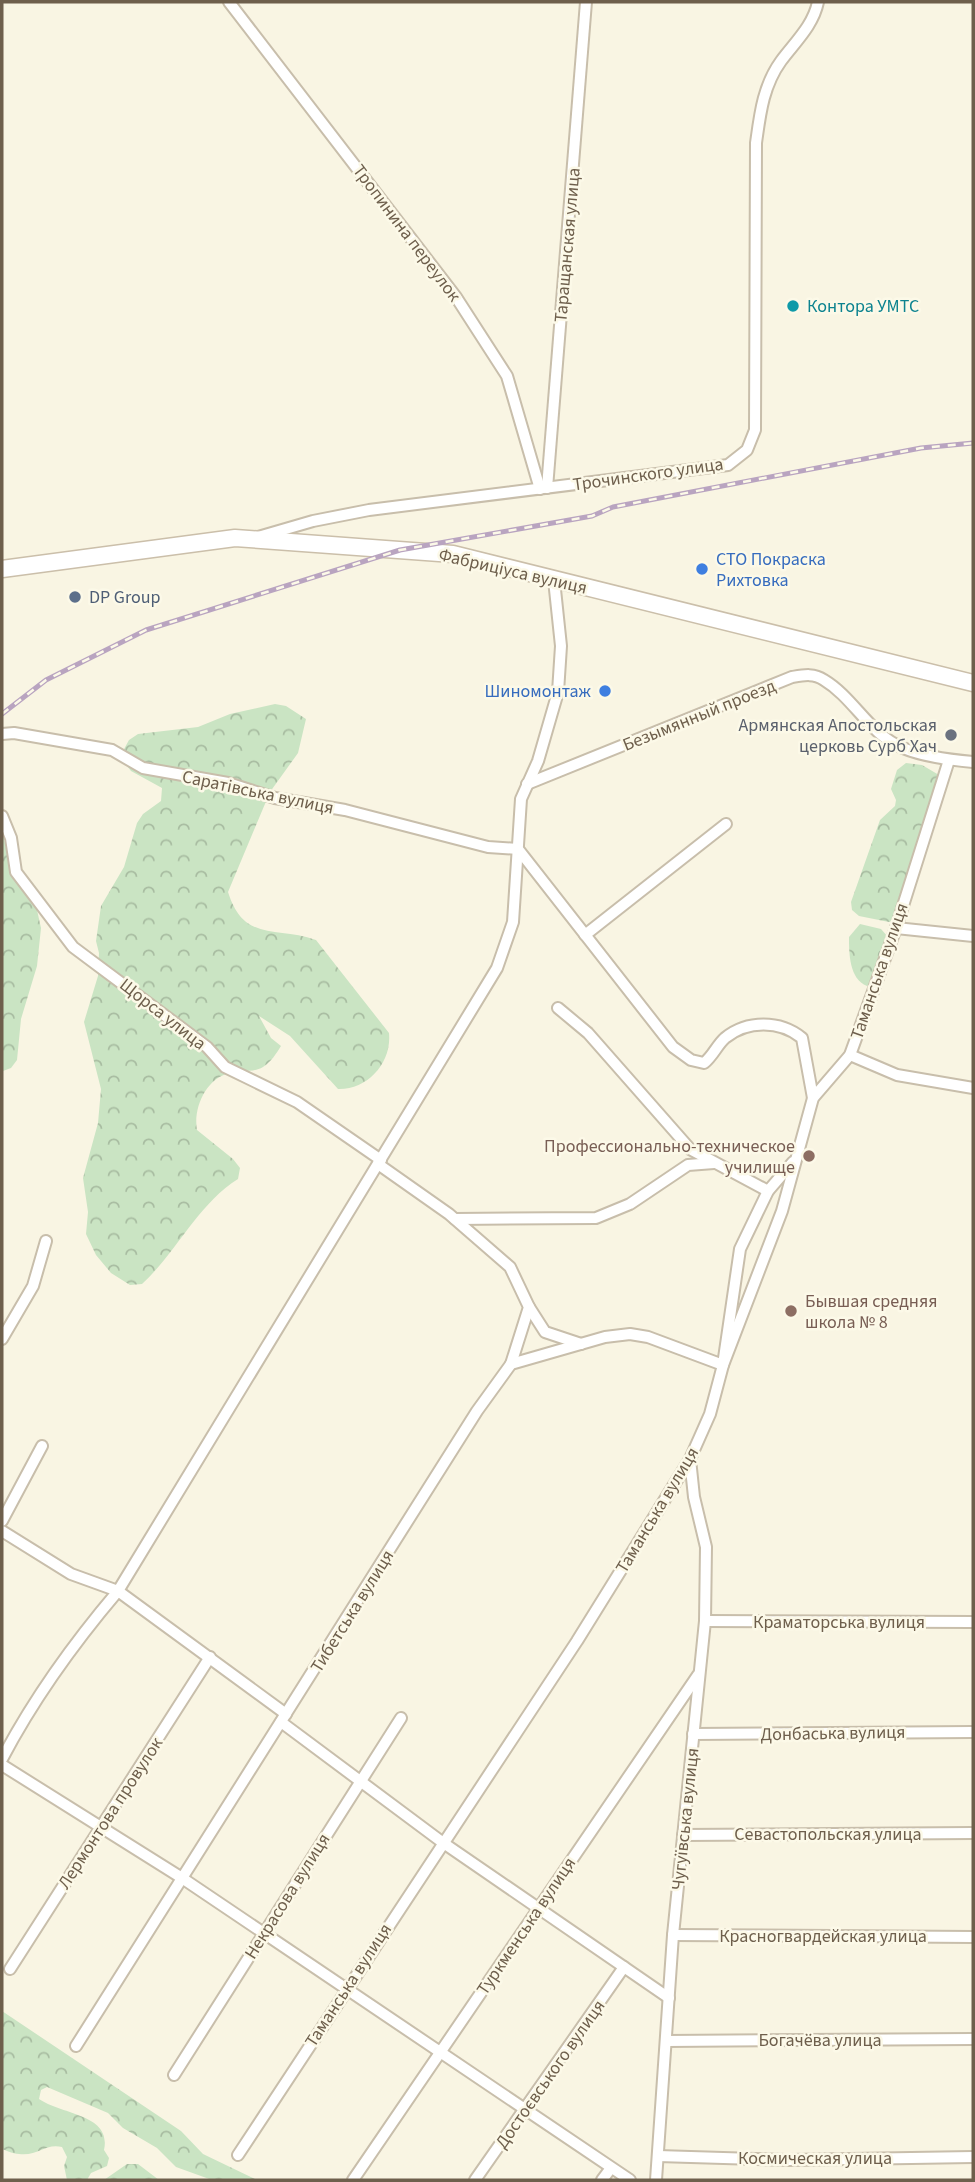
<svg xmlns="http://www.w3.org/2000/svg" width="975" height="2182" font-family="'Source Sans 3',sans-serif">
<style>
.forest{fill:url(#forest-crowns)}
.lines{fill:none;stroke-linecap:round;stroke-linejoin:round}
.minor-casing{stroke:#c8beab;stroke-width:14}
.secondary-casing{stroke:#cbbfaa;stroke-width:19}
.minor{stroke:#fff;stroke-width:10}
.secondary{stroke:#fff;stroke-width:16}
.rail-casing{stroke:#b9a4c0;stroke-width:5}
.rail{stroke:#fcf9e8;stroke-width:2.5;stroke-dasharray:8;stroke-linecap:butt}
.culture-dot{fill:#0f9aa8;stroke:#fcf9e8;stroke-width:2.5}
.shop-dot{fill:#3f7fe0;stroke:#fcf9e8;stroke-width:2.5}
.service-dot{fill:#5c6f8a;stroke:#fcf9e8;stroke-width:2.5}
.worship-dot{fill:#6b7280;stroke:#fcf9e8;stroke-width:2.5}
.education-dot{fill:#8d6e63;stroke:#fcf9e8;stroke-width:2.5}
.labels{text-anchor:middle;stroke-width:5;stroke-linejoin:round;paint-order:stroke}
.street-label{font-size:18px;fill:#6e5f4c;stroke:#fcf9e8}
.culture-label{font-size:18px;fill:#0d838f;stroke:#fcf9e8;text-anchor:start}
.shop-label{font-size:18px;fill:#366cbe;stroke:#fcf9e8;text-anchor:start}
.service-label{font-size:18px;fill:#4e5e75;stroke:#fcf9e8;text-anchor:start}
.worship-label{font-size:18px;fill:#5b616d;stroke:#fcf9e8;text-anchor:end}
.education-label{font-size:18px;fill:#785e54;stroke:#fcf9e8;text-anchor:end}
</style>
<defs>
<pattern id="forest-crowns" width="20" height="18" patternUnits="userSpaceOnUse" patternTransform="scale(1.75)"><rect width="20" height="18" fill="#cae4c3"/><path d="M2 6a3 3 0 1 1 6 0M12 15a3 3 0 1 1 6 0" fill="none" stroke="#a8bca1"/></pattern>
</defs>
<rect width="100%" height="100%" fill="#f9f5e3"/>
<g class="forest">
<path d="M275,704L286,706L306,719L298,753L270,792L228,892C244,943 277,926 316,940L389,1033C392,1063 367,1090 338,1089L290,1036L259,1016L271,1038L281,1046C276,1054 271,1062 263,1067C253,1073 241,1070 230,1073C206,1078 193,1108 197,1130L233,1159L240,1168L238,1179C198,1204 176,1253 142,1284L130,1285L111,1273L96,1255L86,1234L88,1212L83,1178L98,1123L101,1089L84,1022L98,976L99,953L96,941L101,906L124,867L137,823L143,814L161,801L162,788L131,771L124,762L123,751L129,740L138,734L198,727L230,714Z"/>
<polygon points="906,763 922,765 939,775 893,921 889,922 859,916 852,910 851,902 880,820 895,806 896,800 891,789 897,770"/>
<polygon points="2,829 11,872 37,910 41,928 37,966 21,1019 17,1060 11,1068 3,1071"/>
<path d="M860,924L881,929L888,937L871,983L867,986C849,979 849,953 849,937Z"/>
<path d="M2,2011L181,2131L203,2154L257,2180H212L176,2167L157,2148L123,2128L108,2113L47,2087L41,2090L39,2099C62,2115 112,2114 104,2150L109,2158L107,2166L91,2173L87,2180H67L64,2166L67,2157L62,2147C41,2142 36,2164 2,2149Z"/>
<polygon points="127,2164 138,2164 159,2180 104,2180"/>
</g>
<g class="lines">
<g class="minor-casing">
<g id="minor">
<polyline points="229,2 456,297 507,376 540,489"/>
<polyline points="547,488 586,2"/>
<path d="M258,537L313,521L369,510L728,465L747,450L755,430L756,143C760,114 763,86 781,61C795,42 813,26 818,2"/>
<path d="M2,734L14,733L112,750L143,768L228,783L275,798L345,810L488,847L518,849L673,1047L691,1060L704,1063C713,1056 717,1045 725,1038C747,1020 780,1020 802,1038L813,1098"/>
<path d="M527,784L792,677C804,675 814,673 824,680C854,698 869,734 903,748C924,757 951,760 973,762"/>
<polyline points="2,816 11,838 16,872 73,947 207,1047 225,1067 297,1102 381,1160"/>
<polyline points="896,928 973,936"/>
<polyline points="585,935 726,824"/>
<polyline points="558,1008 588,1033 690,1149 768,1191"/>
<polyline points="850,1055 897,1075 973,1088"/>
<polyline points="378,1164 449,1214 510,1267 529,1307 511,1364"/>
<polyline points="455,1219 596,1218 630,1204 688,1165 714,1163"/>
<polyline points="529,1307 545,1332 581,1344"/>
<polyline points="2,1339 33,1286 46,1241"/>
<polyline points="2,1521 42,1446"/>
<polyline points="2,1531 71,1574 118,1591 286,1714"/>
<polyline points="705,1621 973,1622"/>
<polyline points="281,1722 442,1842 669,1998"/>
<polyline points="693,1734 973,1732"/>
<path d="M2,1759C34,1698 73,1644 118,1591L497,968L513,922L521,799L538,761L558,692L561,646L554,580"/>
<polyline points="2,1765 182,1878 630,2180"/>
<polyline points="683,1835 973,1833"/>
<polyline points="673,1935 973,1937"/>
<polyline points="10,1969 210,1657"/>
<polyline points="666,2041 973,2039"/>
<polyline points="76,2046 477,1411 511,1364 605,1337 630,1334 648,1337 723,1365 740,1249 768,1191 793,1162"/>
<polyline points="174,2075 401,1718"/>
<polyline points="238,2155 577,1641 690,1459 710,1414 723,1365 782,1211 813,1098 850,1055 896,928 949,760"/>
<polyline points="658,2156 788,2160 973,2157"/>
<polyline points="353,2180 698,1675"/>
<polyline points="475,2180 624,1967"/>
<polyline points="602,2180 611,2168"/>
<polyline points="656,2180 673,1935 705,1621 706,1547 694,1497 690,1459"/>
</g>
</g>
<g class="secondary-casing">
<polyline id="secondary" points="2,569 235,538 453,554 973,683"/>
</g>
<use href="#minor" class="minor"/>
<use href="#secondary" class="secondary"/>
<g class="rail-casing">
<polyline id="rail" points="2,714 46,680 146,630 400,550 592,516 613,507 921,448 973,443"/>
</g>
<use href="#rail" class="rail"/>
</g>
<circle class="culture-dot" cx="793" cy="306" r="7"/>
<g class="shop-dot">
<circle cx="702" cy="569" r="7"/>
<circle cx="605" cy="691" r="7"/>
</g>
<circle class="service-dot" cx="75" cy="597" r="7"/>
<circle class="worship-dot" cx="951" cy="735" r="7"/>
<g class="education-dot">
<circle cx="809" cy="1156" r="7"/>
<circle cx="791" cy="1311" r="7"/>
</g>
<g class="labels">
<g class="street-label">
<text transform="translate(407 233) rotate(53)" y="6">Тропинина переулок</text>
<text transform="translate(567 245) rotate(-85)" y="6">Таращанская улица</text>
<text transform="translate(648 474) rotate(-8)" y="6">Трочинского улица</text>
<text transform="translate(513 571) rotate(13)" y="6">Фабриціуса вулиця</text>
<text transform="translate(699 715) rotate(-22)" y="6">Безымянный проезд</text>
<text transform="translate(258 792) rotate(12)" y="6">Саратівська вулиця</text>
<text transform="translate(879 971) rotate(-71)" y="6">Таманська вулиця</text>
<text transform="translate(163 1014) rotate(38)" y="6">Щорса улица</text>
<text transform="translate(657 1510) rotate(-59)" y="6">Таманська вулиця</text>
<text transform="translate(352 1611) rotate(-58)" y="6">Тибетська вулиця</text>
<text x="839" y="1628">Краматорська вулиця</text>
<text transform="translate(833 1733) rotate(-1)" y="6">Донбаська вулиця</text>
<text transform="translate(110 1813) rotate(-57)" y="6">Лермонтова провулок</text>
<text transform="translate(685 1819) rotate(-84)" y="6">Чугуївська вулиця</text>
<text x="828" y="1840">Севастопольская улица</text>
<text transform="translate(287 1896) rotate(-58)" y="6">Некрасова вулиця</text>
<text transform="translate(526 1926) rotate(-56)" y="6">Туркменська вулиця</text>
<text x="823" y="1942">Красногвардейская улица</text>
<text transform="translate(348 1985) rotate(-57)" y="6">Таманська вулиця</text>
<text x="820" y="2046">Богачёва улица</text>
<text transform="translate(550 2074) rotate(-55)" y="6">Достоєвського вулиця</text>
<text x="815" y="2164">Космическая улица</text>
</g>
<g class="culture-label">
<text x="807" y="312">Контора УМТС</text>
</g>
<g class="shop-label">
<text x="716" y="565">СТО Покраска<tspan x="716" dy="21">Рихтовка</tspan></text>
<text x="591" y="697" text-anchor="end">Шиномонтаж</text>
</g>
<g class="service-label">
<text x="89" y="603">DP Group</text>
</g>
<g class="worship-label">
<text x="937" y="731">Армянская Апостольская<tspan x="937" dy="21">церковь Сурб Хач</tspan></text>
</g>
<g class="education-label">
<text x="795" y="1152">Профессионально-техническое<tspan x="795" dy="21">училище</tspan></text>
<text x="805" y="1307" text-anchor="start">Бывшая средняя<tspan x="805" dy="21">школа № 8</tspan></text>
</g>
</g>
<rect width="975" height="2182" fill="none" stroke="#6e5f4c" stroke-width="7"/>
</svg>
